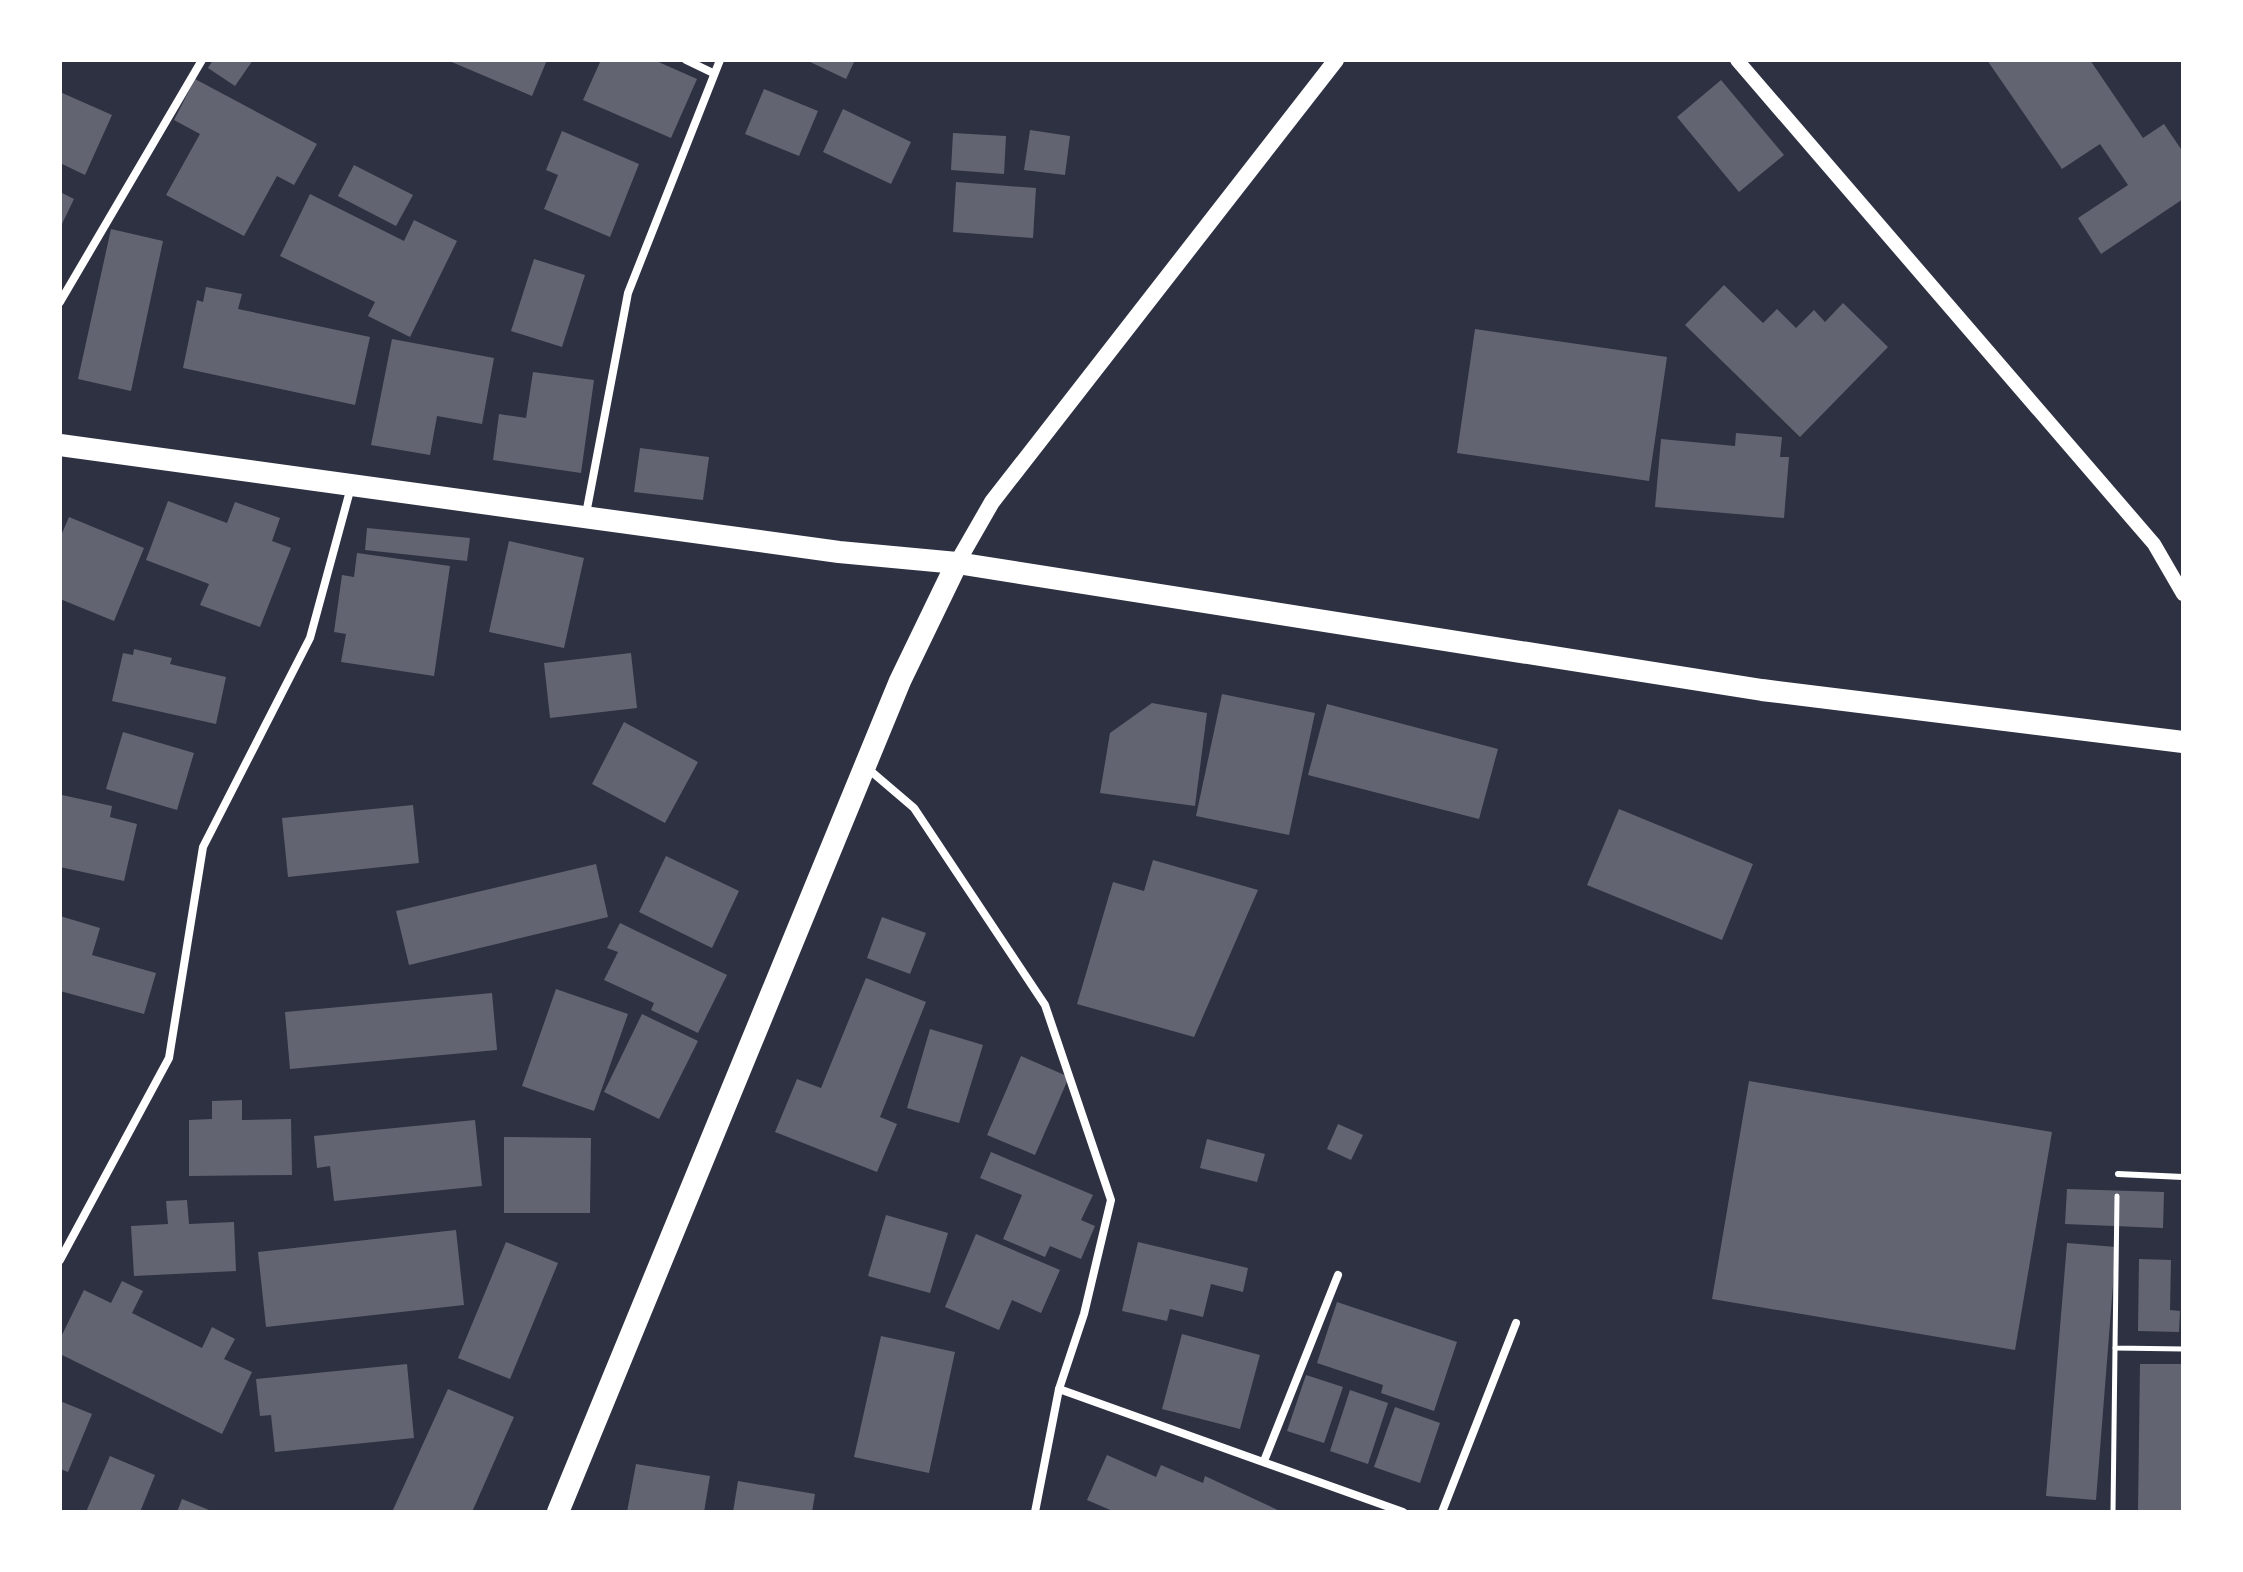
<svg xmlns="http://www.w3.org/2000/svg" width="2243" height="1572" font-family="'Libre Baskerville',serif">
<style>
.building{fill:#626471}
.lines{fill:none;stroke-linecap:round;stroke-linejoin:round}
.path{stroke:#fff;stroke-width:5}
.service{stroke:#fff;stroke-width:6}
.minor{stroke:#fff;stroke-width:8}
.tertiary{stroke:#fff;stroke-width:14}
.secondary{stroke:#fff;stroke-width:16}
.trunk{stroke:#fff;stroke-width:22}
</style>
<rect width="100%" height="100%" fill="#2d3142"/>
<g class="building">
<polygon points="213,60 253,60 235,86 208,68"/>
<polygon points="447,60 547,60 532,96"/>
<polygon points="601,60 654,60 697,79 671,138 583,100"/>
<polygon points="806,60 855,60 846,79"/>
<polygon points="1987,60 2090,60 2143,138 2164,124 2183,152 2183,199 2101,254 2078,218 2128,185 2100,144 2062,169"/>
<polygon points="195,79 317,144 294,185 277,176 244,236 166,195 200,134 174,120"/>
<polygon points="1721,80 1784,155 1739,192 1677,117"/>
<polygon points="764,89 818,111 799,156 745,134"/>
<polygon points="60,92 112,115 85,175 60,163"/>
<polygon points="843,109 911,142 891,184 823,152"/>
<polygon points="1030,130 1070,136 1065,175 1024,170"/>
<polygon points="562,131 639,164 610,237 544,209 558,175 546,170"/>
<polygon points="953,133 1006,136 1004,174 951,170"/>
<polygon points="354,165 413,195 396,226 338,196"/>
<polygon points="956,182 1036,188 1033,238 953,232"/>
<polygon points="60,192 74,199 60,228"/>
<polygon points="310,194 404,241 414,220 457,241 410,337 368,316 375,302 280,256"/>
<polygon points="111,229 163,241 131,391 78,379"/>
<polygon points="534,259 585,275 562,347 511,331"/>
<polygon points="1724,285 1763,323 1777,309 1796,328 1814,310 1825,322 1843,303 1888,347 1800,437 1685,325"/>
<polygon points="206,287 242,294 238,309 370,337 355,405 183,368 197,300 203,302"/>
<polygon points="1475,329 1667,357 1649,481 1457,453"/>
<polygon points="392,339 494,358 482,424 437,416 430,455 371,445"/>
<polygon points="533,372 594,380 581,473 493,460 499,414 526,418"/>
<polygon points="1736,433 1782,437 1780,457 1789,457 1784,518 1655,507 1661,439 1735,446"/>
<polygon points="640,448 709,457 703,500 634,492"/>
<polygon points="168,501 227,523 235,502 280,518 272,541 291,548 260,627 200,605 209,584 146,560"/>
<polygon points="69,517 144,548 114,621 60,599 60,538"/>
<polygon points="367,528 470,538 467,561 365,550"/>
<polygon points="509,541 584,558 564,648 489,632"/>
<polygon points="357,553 450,566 434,676 341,662 346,634 334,632 342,575 354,577"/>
<polygon points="134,649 172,658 170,664 226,677 216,724 112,701 123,653 133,655"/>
<polygon points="631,653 637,708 550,718 544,663"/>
<polygon points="1222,694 1315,713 1289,835 1196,816"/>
<polygon points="1152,703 1207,713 1195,806 1100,793 1110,733"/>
<polygon points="1327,704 1498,749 1479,819 1308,775"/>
<polygon points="624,722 698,762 665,823 592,784"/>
<polygon points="123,732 194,753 177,810 106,789"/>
<polygon points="62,795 112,806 110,817 137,824 124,881 60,867"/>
<polygon points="413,805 419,863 288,877 282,818"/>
<polygon points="1619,809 1753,864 1722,940 1587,885"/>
<polygon points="666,856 739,891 712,948 639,912"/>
<polygon points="1153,860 1258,890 1194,1037 1077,1004 1113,882 1144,891"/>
<polygon points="596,864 608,917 409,965 396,911"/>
<polygon points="60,916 100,928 92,955 156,973 144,1014 60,991"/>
<polygon points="882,917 926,933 910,974 867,958"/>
<polygon points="620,923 727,975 698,1033 651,1010 654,1003 604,980 618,952 607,948"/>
<polygon points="866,978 926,1002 880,1117 897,1124 877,1172 775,1132 797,1079 821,1088"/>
<polygon points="556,989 628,1014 594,1111 522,1086"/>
<polygon points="492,993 497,1050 290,1069 285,1012"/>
<polygon points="642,1014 698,1041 659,1119 604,1092"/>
<polygon points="930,1029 983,1045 959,1123 907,1108"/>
<polygon points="1021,1056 1069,1077 1035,1155 987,1135"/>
<polygon points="1749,1081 2052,1132 2015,1350 1712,1299"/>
<polygon points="242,1100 242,1120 291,1119 292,1175 189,1176 189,1120 212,1119 212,1101"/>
<polygon points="475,1120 482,1186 334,1201 330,1166 317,1168 314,1136"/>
<polygon points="1338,1124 1363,1135 1351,1160 1327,1149"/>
<polygon points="504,1137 591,1138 590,1213 504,1213"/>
<polygon points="1207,1139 1265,1154 1257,1182 1200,1168"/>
<polygon points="991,1152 1093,1195 1081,1220 1095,1226 1081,1259 1050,1246 1045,1257 1003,1239 1022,1195 980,1178"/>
<polygon points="2067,1189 2164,1192 2163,1228 2065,1224"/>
<polygon points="187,1200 189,1224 234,1222 236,1271 134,1276 131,1226 168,1224 166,1201"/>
<polygon points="886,1215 948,1233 930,1293 868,1276"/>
<polygon points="456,1230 464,1305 266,1327 258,1252"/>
<polygon points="976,1234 1060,1270 1041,1313 1012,1300 999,1330 945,1307"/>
<polygon points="506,1242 558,1263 510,1379 458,1358"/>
<polygon points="1138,1242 1248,1268 1243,1292 1211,1284 1203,1317 1170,1309 1167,1321 1122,1311"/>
<polygon points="2067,1243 2116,1247 2096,1500 2046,1496"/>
<polygon points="2139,1259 2171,1260 2170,1310 2180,1311 2179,1332 2138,1331"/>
<polygon points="122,1281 143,1291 132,1313 202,1348 212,1327 235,1339 224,1359 252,1372 222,1434 60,1354 60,1339 84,1290 111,1303"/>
<polygon points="1337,1302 1457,1342 1434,1411 1381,1393 1383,1385 1317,1363"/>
<polygon points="1182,1334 1260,1355 1240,1429 1162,1409"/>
<polygon points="881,1336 955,1352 929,1473 854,1457"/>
<polygon points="407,1364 414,1438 275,1452 271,1415 260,1416 256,1379"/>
<polygon points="2140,1364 2182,1364 2181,1512 2138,1512"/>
<polygon points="1306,1375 1343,1387 1324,1443 1287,1431"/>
<polygon points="448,1389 514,1417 472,1512 392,1512"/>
<polygon points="1350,1390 1388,1403 1368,1464 1330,1451"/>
<polygon points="60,1401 92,1414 68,1472 60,1469"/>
<polygon points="1395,1407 1440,1423 1420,1483 1374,1467"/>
<polygon points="1107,1455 1156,1477 1161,1465 1203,1483 1205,1476 1282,1512 1115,1512 1087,1500"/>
<polygon points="110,1456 155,1475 140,1512 86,1512"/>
<polygon points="636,1464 710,1476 704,1512 627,1512"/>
<polygon points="738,1481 815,1494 812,1512 733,1512"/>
<polygon points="182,1499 214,1512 177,1512"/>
</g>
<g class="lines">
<g class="path">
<polyline points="2117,1196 2115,1348 2183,1349"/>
<polyline points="2113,1512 2115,1348"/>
</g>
<polyline class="service" points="2118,1174 2183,1177"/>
<g class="minor">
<polyline points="686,60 713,73"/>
<polyline points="60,302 202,60"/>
<polyline points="586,514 628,293 720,60"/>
<polyline points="866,767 914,808 1045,1005 1111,1200 1084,1314 1059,1389 1035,1512"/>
<polyline points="60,1260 169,1058 203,847 310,638 351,487"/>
<polyline points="1059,1389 1403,1512"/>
<polyline points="1264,1461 1338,1275"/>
<polyline points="1442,1512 1516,1323"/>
</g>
<polyline class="tertiary" points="1737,60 2154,544 2183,594"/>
<polyline class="secondary" points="957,563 992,502 1336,60"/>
<g class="trunk">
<polyline points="60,445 839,552 957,563 1762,690 2183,742"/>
<polyline points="558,1512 900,681 957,563"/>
</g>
</g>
<rect width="2243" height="1572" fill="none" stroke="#ffffff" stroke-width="124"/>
</svg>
